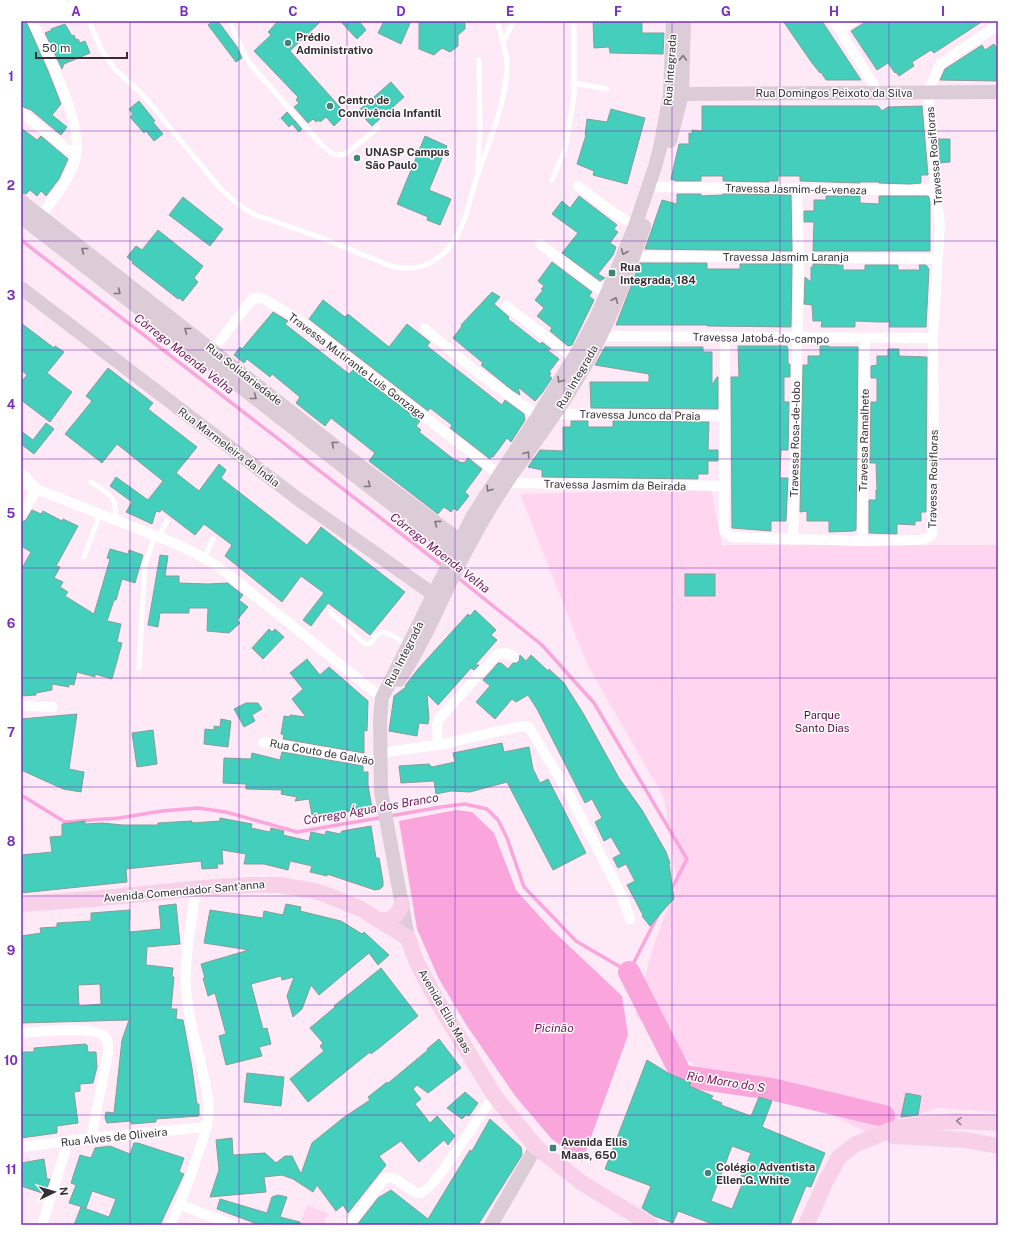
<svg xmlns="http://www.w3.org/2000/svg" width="1019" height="1246" font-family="'Public Sans',sans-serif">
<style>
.green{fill:#ffd5ef}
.water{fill:#fba5dd}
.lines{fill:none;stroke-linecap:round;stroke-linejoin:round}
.stream{stroke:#fba5dd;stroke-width:3.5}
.river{stroke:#fba5dd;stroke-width:22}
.building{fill:#43cfbc;stroke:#869d98;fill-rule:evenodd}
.lane{stroke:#fff;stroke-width:5}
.street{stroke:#fff;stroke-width:10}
.secondary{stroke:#dcccd7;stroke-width:14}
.primary{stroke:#f8d1e9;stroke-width:16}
.oneway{stroke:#81767d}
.oneway2{stroke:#98808e}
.grid{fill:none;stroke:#7b2cbf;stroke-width:1;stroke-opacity:0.55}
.poi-dot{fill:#3f8479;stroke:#fff;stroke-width:1.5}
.labels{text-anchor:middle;stroke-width:3;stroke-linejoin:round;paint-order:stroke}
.poi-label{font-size:11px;font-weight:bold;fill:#372f34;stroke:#fff;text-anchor:start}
.street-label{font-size:11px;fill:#372f34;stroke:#fff}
.park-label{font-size:11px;fill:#550b43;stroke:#fff}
.water-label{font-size:12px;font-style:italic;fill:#75125c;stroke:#fff}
.neatline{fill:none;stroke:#7b2cbf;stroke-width:1.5}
.grid-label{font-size:13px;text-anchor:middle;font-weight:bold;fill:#7b2cbf}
</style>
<rect width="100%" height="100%" fill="#feeaf6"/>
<g class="green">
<polygon points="711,489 722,545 998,545 998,1112 938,1108 866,1132 775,1087 710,1079 635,1015 653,947 677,883 664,798 587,664 520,494"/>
<polygon points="307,1205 328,1213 323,1225 299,1225"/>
</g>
<polygon class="water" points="456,810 472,812 494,833 516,890 551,929 622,996 628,1035 582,1162 551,1138 516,1097 467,1026 439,979 417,929 399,821"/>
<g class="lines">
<g class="stream">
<polyline points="21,240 444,567"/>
<polyline points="457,577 542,645 594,703 687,859 671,890"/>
<polyline points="21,795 65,822 119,818 162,811 198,808 226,812 297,832 384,817"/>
<polyline points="390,816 441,807 465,804 487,809 498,820 507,838 524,887 576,941 629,972 658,915"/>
</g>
<polyline class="river" points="629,972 682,1076 771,1089 884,1116"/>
</g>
<g class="building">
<polygon points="21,21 26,21 48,71 61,104 52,115 67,127 61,135 31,110 21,106"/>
<polygon points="213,21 218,21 237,47 242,58 236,62 208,25"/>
<polygon points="278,21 321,21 290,51 346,114 334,126 326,117 320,122 319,120 316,122 313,119 308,123 294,107 299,103 296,100 298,97 254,51 271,35 268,32"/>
<polygon points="340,21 359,21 366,30 357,39"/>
<polygon points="384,21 411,21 401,44 378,33"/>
<polygon points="419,21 465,21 465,29 458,35 458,46 450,52 442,48 434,55 419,49"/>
<polygon points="593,21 642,21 642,33 664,33 663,54 610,53 609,47 594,48"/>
<polygon points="783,21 822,21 861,80 826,80 821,72 820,73 812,63"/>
<polygon points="867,21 983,21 934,53 931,50 912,62 914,66 899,76 896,72 895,73 888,63 877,70 851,31"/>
<polygon points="65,24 72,36 74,35 76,40 78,39 80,43 85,41 90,53 64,64 62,69 45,33 52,30 51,29"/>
<polygon points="994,44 998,50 998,81 940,80 945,69 982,45 985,50"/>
<polygon points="391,82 404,97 372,126 358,111"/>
<polygon points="139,101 155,121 153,122 163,134 154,141 146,131 144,133 130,117 133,114 129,109"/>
<polygon points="702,106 877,106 879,107 882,111 888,107 922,106 928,175 921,175 921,183 910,184 879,183 879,182 860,182 860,183 800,181 800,176 778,176 778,181 767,181 769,182 723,181 723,176 701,176 701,181 676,181 671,179 679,144 689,144 689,133 692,134 692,130 702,131"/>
<polygon points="611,109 645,118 627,184 593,175 594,171 577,164 586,135 585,135 587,119 607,122"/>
<polygon points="287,112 302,129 299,132 292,124 289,127 281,118"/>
<polygon points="21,128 37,140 41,136 68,159 59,179 46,196 41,191 37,196 30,190 26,194 21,193"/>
<polygon points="425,136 447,146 429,190 451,199 440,225 427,220 428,217 397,204"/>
<polygon points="938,139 950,139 950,162 940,163"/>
<polygon points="677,194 701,194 701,196 723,195 723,194 791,195 792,251 645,249 662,200 677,204"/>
<polygon points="579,196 617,225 614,229 618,232 610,243 616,247 613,255 598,274 605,278 600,281 562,253 578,233 552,214 562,201 570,208"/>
<polygon points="826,196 860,196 860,203 879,204 879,196 927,196 929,197 930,203 930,251 813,251 814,222 804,222 804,211 814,211 814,200 826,200"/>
<polygon points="183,197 223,229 210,246 169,215"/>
<polygon points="158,230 203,266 194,278 198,282 183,301 179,298 178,299 132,263 133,262 127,257 136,246 142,250"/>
<polygon points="552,262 592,292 589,296 594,300 572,345 568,346 550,331 552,328 537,316 544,308 535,300 543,290 541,289 544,286 538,281"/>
<polygon points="640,263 707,263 707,269 740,269 740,264 792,264 791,327 707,326 707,325 616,325"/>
<polygon points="813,264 843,265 843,270 865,270 865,265 898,265 898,270 920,270 919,265 926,265 929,269 926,327 889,327 890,322 878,322 855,321 855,327 821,327 822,321 813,321 812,305 804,304 805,277 811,282 811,267 813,267"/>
<polygon points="492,292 500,297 494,304 509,317 508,319 540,344 542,342 551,349 546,349 559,359 549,372 551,373 549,376 552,378 542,393 535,401 518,387 520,395 512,390 481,365 483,363 453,338 462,326 461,325"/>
<polygon points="323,300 345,317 348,314 389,347 407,324 430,342 427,346 502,405 505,400 524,414 525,420 511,442 507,438 493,457 492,456 490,459 450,428 452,425 430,408 428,411 309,319"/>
<polygon points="273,312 288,321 285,324 349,374 353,370 420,421 416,426 421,430 419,432 456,461 457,460 461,463 462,462 464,463 468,458 482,469 465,492 469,496 457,511 454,508 451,512 444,507 438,514 369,461 375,453 331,418 325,426 296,403 300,397 272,374 270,377 247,359 244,363 234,355 240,347 242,349"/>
<polygon points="21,323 54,348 55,346 64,352 47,373 72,392 50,422 21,400 21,382 27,375 21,370"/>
<polygon points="738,346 787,346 788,350 788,364 790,364 790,377 784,377 784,402 789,402 788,450 781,450 780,478 788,478 786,521 771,521 771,531 732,528 731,377 739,377"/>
<polygon points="820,346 829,346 829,347 858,347 856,530 854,531 829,532 829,521 807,521 807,511 800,512 803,365 808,365 808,356 820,356"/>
<polygon points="605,347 703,347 703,352 712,352 712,385 717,377 718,377 718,409 591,408 590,382 649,382 649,374 595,365"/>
<polygon points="888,349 899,349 899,356 927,357 926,512 921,512 921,521 915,521 915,525 897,524 897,534 869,533 869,500 876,500 876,490 877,490 876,463 870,463 871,402 877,402 877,378 871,378 871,366 877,365 877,356 888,356"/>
<polygon points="108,368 153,403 148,409 197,447 176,473 199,491 219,464 226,470 221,478 307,545 321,527 405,592 370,635 328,603 311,626 303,620 324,593 301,576 282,602 225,556 232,545 204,524 195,535 161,509 160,512 156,511 152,524 126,512 132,502 110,486 116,477 148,500 163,481 117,444 102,463 65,434 92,401 86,396"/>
<polygon points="571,421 588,421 588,427 613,427 613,421 709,422 708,450 718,450 718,461 708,461 708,474 698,474 698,479 542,477 542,470 528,467 540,450 563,451 563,427 571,427"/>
<polygon points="46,423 54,429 34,454 21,444 21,431 33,440"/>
<polygon points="32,510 41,514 43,511 62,521 63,519 78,526 56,566 60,567 54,578 63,582 60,587 68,592 65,596 94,614 110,559 107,558 110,549 128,554 129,550 143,555 135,583 122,579 116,600 114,600 107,621 121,624 117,642 122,643 112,679 95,674 95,677 77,672 74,685 69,684 69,687 52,684 52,690 36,693 36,695 21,696 21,577 24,571 21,570 31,552 21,546 21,522 26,520"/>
<polygon points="160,555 168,556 165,576 179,576 179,583 208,584 228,583 230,585 243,595 239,600 248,607 237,620 240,623 229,633 207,631 208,608 189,608 189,613 160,613 158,627 148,625"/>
<rect x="685" y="574" width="30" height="22"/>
<polygon points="475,610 496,630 491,635 497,640 475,665 479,665 474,670 471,668 438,705 427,694 429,718 428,724 419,723 417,736 389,731 394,696 406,687 405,686 418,669 468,614 470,616"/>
<polygon points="269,629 272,632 275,629 284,637 263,659 252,648"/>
<polygon points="520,655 526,661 531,655 548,671 549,669 564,683 583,713 619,778 642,810 666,852 670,863 669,864 674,899 668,905 650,926 642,916 643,915 627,885 635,881 626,864 618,868 613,858 621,854 611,837 604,841 595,822 602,818 592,799 585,803 537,709 528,695 516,702 512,699 495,719 476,702 490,686 483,680 498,663 501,663 508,669 513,663 517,663 519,661"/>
<polygon points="307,659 320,675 329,667 368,701 367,731 364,730 364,753 283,739 284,735 281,734 284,716 290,717 290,715 306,717 292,699 303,689 290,673"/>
<polygon points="246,703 258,703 262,709 252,715 255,721 244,727 234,709"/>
<polygon points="77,714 69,769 84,772 81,792 63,789 21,770 21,719"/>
<polygon points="221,719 231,721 228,747 204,744 205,729 214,730 214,726 220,727"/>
<polygon points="153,730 157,764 137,767 132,733"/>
<polygon points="502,743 504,752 529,747 533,769 540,783 548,779 586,853 553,870 507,782 470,792 451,791 436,794 434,781 401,783 399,766 429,764 432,767 455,762 453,753"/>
<polygon points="282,752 363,766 363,772 368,772 368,785 372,808 329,814 330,813 312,815 309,799 295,801 297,797 281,794 282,790 246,789 246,784 223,783 224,758 251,759 252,753 280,760"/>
<polygon points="220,818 252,824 251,828 270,832 271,828 284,831 283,835 309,841 311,832 325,835 326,831 340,834 342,831 371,826 376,858 379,858 383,881 383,886 380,889 375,890 327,874 327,876 310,872 312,866 290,861 288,870 264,864 244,864 246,854 222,850 223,864 217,864 218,868 202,869 201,861 126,869 127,882 21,893 21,855 52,852 50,837 62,836 62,824 85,821 85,824 102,823 123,825 158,825 158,823 192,821 192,823 220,821"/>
<path d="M176,904L180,944L147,947L146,965L173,968L172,977H174L171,1009H177L176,1019L183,1020L192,1068L197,1104H199V1116L156,1119V1122L131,1124V1121L107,1123L105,1118L106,1112L114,1113L122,1040L129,1020L21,1023V936L41,933L40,928L57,927V923L91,921V913L130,910L129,932L161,929L159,906ZM100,984L101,1004L79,1006L78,985Z"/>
<polygon points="286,904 301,907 300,911 341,921 362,934 364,932 389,955 378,965 369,953 319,995 311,985 302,1009 293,1017 287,996 294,977 282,980 281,976 251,984 263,1029 267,1028 271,1044 259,1047 262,1056 226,1065 219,1036 226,1034 215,993 208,996 203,978 205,978 201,964 249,950 204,943 210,910 263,918 264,911 283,915"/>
<polygon points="381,968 418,1016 379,1048 371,1054 370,1052 308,1102 290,1079 324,1051 320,1046 323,1043 310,1028 335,1007 334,1006"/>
<polygon points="439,1039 461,1068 428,1093 417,1085 413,1089 421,1099 415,1104 430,1123 437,1116 455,1136 448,1145 444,1140 419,1162 401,1141 379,1156 386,1165 348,1213 343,1205 336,1211 317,1185 313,1192 293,1179 282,1175 264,1177 266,1192 210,1197 219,1170 216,1140 232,1138 233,1155 265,1153 276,1163 285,1156 292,1156 301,1174 312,1143 343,1118 370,1100 368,1097 387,1082 387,1084 428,1050 427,1049"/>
<polygon points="85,1044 87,1045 88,1052 96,1052 97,1067 93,1083 80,1084 80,1091 74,1092 78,1123 57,1126 57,1133 21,1138 21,1052 34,1052 34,1048"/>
<path d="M647,1060L668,1073L691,1083L689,1086L713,1096L711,1099L722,1103L721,1105L751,1116L759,1097L772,1101L762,1127L825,1153L811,1187L806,1186L790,1225H715L678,1211L673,1223L654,1216L642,1208L651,1186L605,1169ZM732,1146L751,1153L741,1176L745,1177L732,1209L711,1201Z"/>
<polygon points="247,1073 284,1077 281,1106 244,1102"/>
<polygon points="465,1092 478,1103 469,1116 466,1115 462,1119 447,1108"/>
<polygon points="906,1093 921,1096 918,1115 901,1117"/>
<polygon points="490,1119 521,1147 522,1155 478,1225 357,1225 378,1198 391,1190 428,1219 465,1158 470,1150 472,1151"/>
<polygon points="134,1143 138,1143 184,1158 179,1172 184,1174 160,1225 74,1225 81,1207 109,1217 116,1199 92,1191 86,1208 69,1203 76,1185 71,1183 80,1155 91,1158 95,1148 110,1146 130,1154"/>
<polygon points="44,1159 47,1179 50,1179 45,1194 21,1186 21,1163"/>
<polygon points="278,1195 287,1197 280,1217 300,1222 300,1225 260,1225 217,1209 220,1199 267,1213 272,1197"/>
</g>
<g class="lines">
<g class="lane">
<path d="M89,21L101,49L115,69L144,96L219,187L234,201L248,211L256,215L314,235L391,266C420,274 444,260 458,234C469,215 471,191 479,171C491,137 506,102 507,66C507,51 501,35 497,21"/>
<path d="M229,21L249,63L321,144C331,153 332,157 345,154L378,128"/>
<polyline points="503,42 514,21"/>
<polyline points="573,83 607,89"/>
<polyline points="478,168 480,129 479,60"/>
<polyline points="552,180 565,150 574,96 574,21"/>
<path d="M91,482C111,495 116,496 116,521"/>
<polyline points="158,537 167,521"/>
<polyline points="84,557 100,514"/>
<polyline points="204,558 213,539"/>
<path d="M330,612L365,644C373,645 372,639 377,635C386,627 400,641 407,646"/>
<polyline points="139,668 145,564 155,536"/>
</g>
<g class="street">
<path d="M32,21C47,53 83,122 76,156C70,181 51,202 36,221"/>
<polyline points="834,21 878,92"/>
<polyline points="840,30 854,21"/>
<polyline points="21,112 76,156"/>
<polyline points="578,186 611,211 635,226"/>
<polyline points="658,187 910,190 935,189"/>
<polyline points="540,244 606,294"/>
<polyline points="634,256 937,259"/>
<polyline points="506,306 574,358"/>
<polyline points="425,329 478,373 538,416"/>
<polyline points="595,335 599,336 933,338"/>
<polyline points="725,337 724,530 727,534 733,537 862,541 919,540 925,539 932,535 934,442 933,338 940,224 935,189 934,163 928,92 940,64 998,25"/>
<polyline points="209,355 252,299 260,298 264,299 298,319 499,474"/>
<polyline points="556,414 725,416"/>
<polyline points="21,473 34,486"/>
<polyline points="21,483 179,545 204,558 224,571 382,698 386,700"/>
<polyline points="506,483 725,486"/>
<polyline points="21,516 37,489"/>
<polyline points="793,540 799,257 797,189"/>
<polyline points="862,541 865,339"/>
<polyline points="21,706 53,707"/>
<polyline points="263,742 380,762"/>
<polyline points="438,745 437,724 439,719 497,654 507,653 514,657"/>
<polyline points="380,753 438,745 522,726 529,727 569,794 622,896 630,919"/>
<path d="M21,1033C38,1032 93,1025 104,1036C109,1041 108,1047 108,1053L91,1138"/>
<polyline points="21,1147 91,1138 207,1127"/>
<polyline points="181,1205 234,1225"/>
<polyline points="42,1225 68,1142"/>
<path d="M170,1225C181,1204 188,1183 196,1160C202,1141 211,1122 208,1101C204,1063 188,1027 186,988C184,957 192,920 196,888"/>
<path d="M349,1225L384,1179C397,1172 407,1193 420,1193C432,1193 484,1109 494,1095"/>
</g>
<g class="secondary">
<polyline points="672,94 998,92"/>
<polyline points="670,141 682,94 684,21"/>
<polyline points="21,201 359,465 466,545"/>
<polyline points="21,217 460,557"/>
<polyline points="21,288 298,499 440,599"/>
<path d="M399,680C429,636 446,585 472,540C482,521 494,501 506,483C530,448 556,415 578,378C606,331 627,278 644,226"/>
<polyline points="408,938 381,791 380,719 382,698 472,517 538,416 580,348 595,320 615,275 635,226 655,167 660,148 670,94 673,21"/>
<polyline points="491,1225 536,1147"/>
</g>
<g class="primary">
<polyline points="21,904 93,899 203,888 249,885 279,885 315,891 327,895 361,909 408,938 417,963 441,1008 494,1095 536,1147 582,1183 651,1225"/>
<path d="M378,920C391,922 399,915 402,904"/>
<polyline points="893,1136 966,1140 998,1146"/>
<polyline points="806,1225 825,1183 839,1157 856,1144 893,1129 919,1124 955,1121 998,1123"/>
</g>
</g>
<defs><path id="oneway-chevron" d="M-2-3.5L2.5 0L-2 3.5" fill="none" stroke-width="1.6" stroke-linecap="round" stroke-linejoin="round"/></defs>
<g class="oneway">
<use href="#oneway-chevron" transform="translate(683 58) rotate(-88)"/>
<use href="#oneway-chevron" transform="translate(84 250) rotate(-142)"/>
<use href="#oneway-chevron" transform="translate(624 252) rotate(112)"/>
<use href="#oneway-chevron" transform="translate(118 292) rotate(38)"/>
<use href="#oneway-chevron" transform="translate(615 300) rotate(-67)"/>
<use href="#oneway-chevron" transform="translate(187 330) rotate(-142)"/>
<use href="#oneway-chevron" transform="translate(560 380) rotate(122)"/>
<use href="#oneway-chevron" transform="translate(254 397) rotate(38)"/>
<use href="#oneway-chevron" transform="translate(334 444) rotate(-141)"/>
<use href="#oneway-chevron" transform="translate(527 454) rotate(-54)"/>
<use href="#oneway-chevron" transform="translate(368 485) rotate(38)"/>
<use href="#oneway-chevron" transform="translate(489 489) rotate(123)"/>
<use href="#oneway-chevron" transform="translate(437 523) rotate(-143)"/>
</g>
<use class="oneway2" href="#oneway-chevron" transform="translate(959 1121) rotate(-179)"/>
<path class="grid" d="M130,21V1225M239,21V1225M347,21V1225M455,21V1225M564,21V1225M672,21V1225M780,21V1225M889,21V1225M21,131H998M21,241H998M21,350H998M21,459H998M21,568H998M21,678H998M21,787H998M21,896H998M21,1005H998M21,1115H998"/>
<g class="poi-dot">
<circle cx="288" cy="43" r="4"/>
<circle cx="330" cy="106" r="4"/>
<circle cx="357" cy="158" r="4"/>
<rect x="608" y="269" width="8" height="8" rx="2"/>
<rect x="549" y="1144" width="8" height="8" rx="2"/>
<circle cx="708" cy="1173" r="4"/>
</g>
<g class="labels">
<g class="poi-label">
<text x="296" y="41">Prédio<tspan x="296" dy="13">Administrativo</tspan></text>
<text x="338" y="104">Centro de<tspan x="338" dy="13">Convivência Infantil</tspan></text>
<text x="365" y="156">UNASP Campus<tspan x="365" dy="13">São Paulo</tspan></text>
<text x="620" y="271">Rua<tspan x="620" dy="13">Integrada, 184</tspan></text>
<text x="561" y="1146">Avenida Ellis<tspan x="561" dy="13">Maas, 650</tspan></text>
<text x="716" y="1171">Colégio Adventista<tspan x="716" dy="13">Ellen.G. White</tspan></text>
</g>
<g class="street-label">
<text transform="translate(670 70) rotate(-86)" y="4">Rua Integrada</text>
<text x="834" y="97">Rua Domingos Peixoto da Silva</text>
<text transform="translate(934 156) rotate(-95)" y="4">Travessa Rosifloras</text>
<text transform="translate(796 189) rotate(1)" y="4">Travessa Jasmim-de-veneza</text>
<text x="786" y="261">Travessa Jasmim Laranja</text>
<text transform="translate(761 338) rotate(1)" y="4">Travessa Jatobá-do-campo</text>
<text transform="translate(357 366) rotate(37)" y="4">Travessa Mutirante Luís Gonzaga</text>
<text transform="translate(244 374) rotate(38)" y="4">Rua Solidariedade</text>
<text transform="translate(577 377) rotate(-60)" y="4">Rua Integrada</text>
<text transform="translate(640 415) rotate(1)" y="4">Travessa Junco da Praia</text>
<text transform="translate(795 439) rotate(-89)" y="4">Travessa Rosa-de-lobo</text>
<text transform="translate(864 440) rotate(-89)" y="4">Travessa Ramalhete</text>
<text transform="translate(229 447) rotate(37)" y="4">Rua Marmeleira da Índia</text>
<text transform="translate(933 479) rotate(-89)" y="4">Travessa Rosifloras</text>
<text transform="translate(615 485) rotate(1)" y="4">Travessa Jasmim da Beirada</text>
<text transform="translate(404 654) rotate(-63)" y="4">Rua Integrada</text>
<text transform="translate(322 752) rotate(10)" y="4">Rua Couto de Galvão</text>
<text transform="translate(184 891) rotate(-5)" y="4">Avenida Comendador Sant'anna</text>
<text transform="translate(445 1011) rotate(60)" y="4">Avenida Ellis Maas</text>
<text transform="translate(114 1137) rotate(-6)" y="4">Rua Alves de Oliveira</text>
</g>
<g class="park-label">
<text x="822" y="719">Parque<tspan x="822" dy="13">Santo Dias</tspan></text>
</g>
<g class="water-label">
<text transform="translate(184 354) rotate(38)" y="4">Córrego Moenda Velha</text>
<text transform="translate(440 553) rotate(38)" y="4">Córrego Moenda Velha</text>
<text transform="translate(371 809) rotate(-10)" y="4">Córrego Água dos Branco</text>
<text x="554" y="1032">Picinão</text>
<text transform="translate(726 1082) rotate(9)" y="4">Rio Morro do S</text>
</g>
</g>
<rect width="1019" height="1246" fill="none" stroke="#ffffff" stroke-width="44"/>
<g transform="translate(54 1192) rotate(85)" stroke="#ffffff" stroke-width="3" paint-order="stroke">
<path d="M0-3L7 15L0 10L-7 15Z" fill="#372f34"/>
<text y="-6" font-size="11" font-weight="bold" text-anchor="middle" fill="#372f34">N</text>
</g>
<path d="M36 52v6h91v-6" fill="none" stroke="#372f34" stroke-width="2"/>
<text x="42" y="52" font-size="12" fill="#372f34" stroke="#ffffff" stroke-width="3" paint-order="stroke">50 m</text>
<rect x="22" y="22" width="975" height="1202" class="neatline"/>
<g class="grid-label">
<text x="76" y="16">A</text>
<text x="184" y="16">B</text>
<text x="293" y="16">C</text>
<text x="401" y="16">D</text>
<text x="510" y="16">E</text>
<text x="618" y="16">F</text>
<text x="726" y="16">G</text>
<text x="834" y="16">H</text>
<text x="943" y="16">I</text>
<text x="11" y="81">1</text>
<text x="11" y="190">2</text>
<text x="11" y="300">3</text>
<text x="11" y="409">4</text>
<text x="11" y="518">5</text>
<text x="11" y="628">6</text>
<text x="11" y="737">7</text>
<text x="11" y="846">8</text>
<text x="11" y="955">9</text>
<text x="11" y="1065">10</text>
<text x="11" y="1174">11</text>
</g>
</svg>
